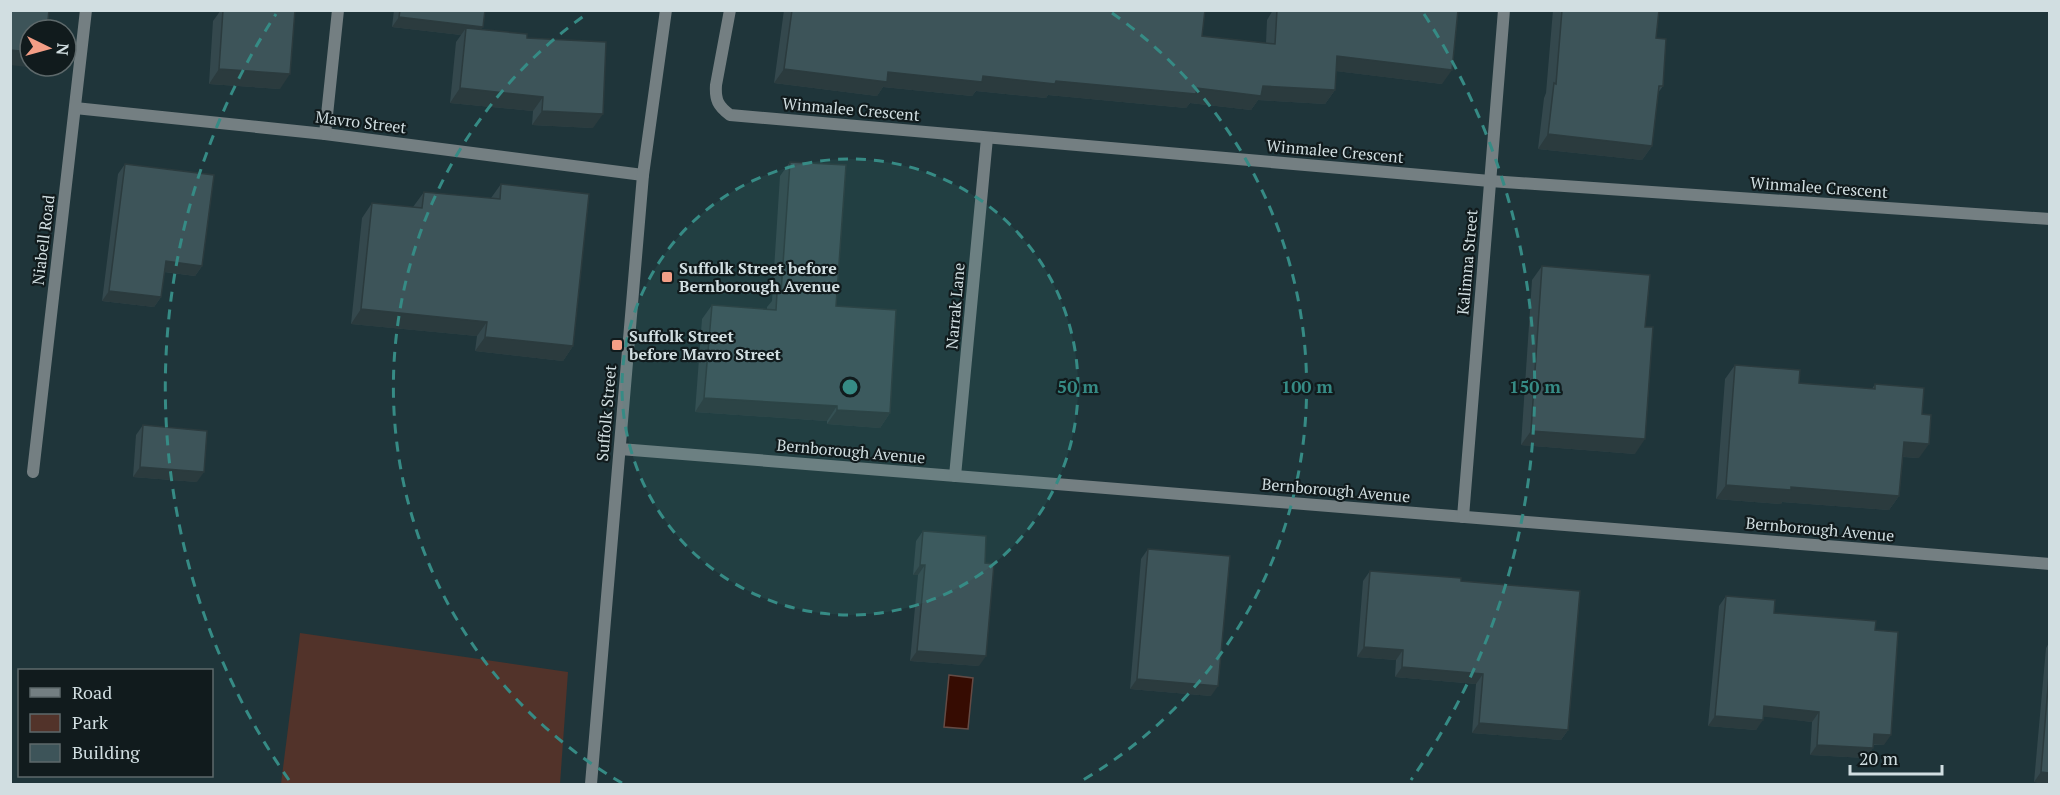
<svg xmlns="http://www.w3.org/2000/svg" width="2060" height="795" font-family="'PT Serif',serif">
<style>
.green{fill:#52332a}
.water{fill:#360c02;stroke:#644b45;stroke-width:1.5}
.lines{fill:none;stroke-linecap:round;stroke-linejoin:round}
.minor{stroke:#747f82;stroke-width:12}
.tertiary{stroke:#747f82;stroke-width:12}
.wall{fill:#34484d}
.shaded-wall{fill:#2b3b3e}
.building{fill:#3d5459;stroke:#2b3b3e;stroke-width:1.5}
.ring{fill:none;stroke:#368b85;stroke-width:3;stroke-dasharray:10 8}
.poi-dot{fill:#f49e86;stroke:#111b1d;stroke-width:2}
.labels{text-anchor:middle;stroke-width:4.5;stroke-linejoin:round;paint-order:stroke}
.street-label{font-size:16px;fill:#d1dee1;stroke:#111b1d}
.poi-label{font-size:16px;font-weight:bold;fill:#d1dee1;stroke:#111b1d;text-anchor:start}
.centre{fill:#368b85;stroke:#111b1d;stroke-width:3}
.ring-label{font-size:18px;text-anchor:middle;font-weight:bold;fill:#368b85;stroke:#111b1d;stroke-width:4.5;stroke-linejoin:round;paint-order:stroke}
</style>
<rect width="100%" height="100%" fill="#1f353a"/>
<polygon class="green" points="300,633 568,672 560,784 281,784"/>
<polygon class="water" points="949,675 973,678 968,729 944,727"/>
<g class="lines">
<g class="minor">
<path d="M730,10L716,85C715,100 718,106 730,115L1490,181L2050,219"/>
<polyline points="75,108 325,134 643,175"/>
<polyline points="325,134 338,10"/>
<polyline points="620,449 2050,564"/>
<polyline points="33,472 86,10"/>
<polyline points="955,476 987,138"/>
<polyline points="1463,517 1504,10"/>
</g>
<polyline class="tertiary" points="591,784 643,175 666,10"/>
</g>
<g class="wall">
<polygon points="221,10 296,10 295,13 280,89 209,84 213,21"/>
<polygon points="394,10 485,10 481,29 527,38 593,128 532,125 533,111 450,103 456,42 461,35 392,27"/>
<polygon points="784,10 1205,10 1202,36 1266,43 1267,20 1273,10 1458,10 1442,84 1336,71 1335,90 1325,104 1258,100 1251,110 1190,103 1186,108 1048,95 1046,98 976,91 972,96 883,87 877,96 774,83"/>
<polygon points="1553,10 1659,10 1656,38 1663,86 1658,93 1652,146 1642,160 1538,149 1544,98 1546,93"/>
<polygon points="790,162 836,306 890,413 880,428 827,424 827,421 695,412 702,319 712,305 767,309 767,307 772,301 780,176"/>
<polygon points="125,164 202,266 195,276 164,272 161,297 154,307 102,301 118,174"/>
<polygon points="501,184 573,346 563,361 475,351 477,336 351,324 362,218 372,203 413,207 424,192 491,198"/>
<polygon points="1542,266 1635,454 1521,445 1532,280"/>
<polygon points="1735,365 1799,383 1872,389 1875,384 1919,458 1903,457 1899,496 1889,510 1782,502 1781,504 1716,499 1725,379"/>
<polygon points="143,425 197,482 133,477 136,435"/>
<polygon points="923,531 985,563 979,666 910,661 918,575 913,575 916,541"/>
<polygon points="1148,549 1211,696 1130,689 1141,559"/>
<polygon points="1370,571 1461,581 1568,730 1561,740 1472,733 1476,684 1395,677 1396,660 1357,657 1363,581"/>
<polygon points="1726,596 1774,613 1875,630 1884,745 1874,745 1866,758 1810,755 1812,722 1763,716 1756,730 1708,726 1719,606"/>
<polygon points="2049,643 2049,784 2034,782 2046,648"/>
</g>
<g class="shaded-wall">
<polygon points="399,17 483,27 476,37 466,28 461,35 392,27"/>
<polygon points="10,50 30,52 30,66 36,66 35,68 10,65"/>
<polygon points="1337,56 1452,70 1442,84 1327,70"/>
<polygon points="219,69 290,74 280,89 209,84"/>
<polygon points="784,69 983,76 1197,88 1263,86 1335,90 1325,104 1258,100 1251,110 1190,103 1186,108 1048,95 1046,98 976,91 972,96 883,87 877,96 774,83"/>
<polygon points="460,88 543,97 533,111 450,103"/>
<polygon points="542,111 603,114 593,128 532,125"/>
<polygon points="1548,134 1652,146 1642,160 1538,149"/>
<polygon points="166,261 202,266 195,276 159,271"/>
<polygon points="109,291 161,297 154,307 102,301"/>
<polygon points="361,309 487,322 477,336 351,324"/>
<polygon points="485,337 573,346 563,361 475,351"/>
<polygon points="704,398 837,406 827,421 695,412"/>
<polygon points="837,410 890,413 880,428 827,424"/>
<polygon points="1531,431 1645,439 1635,454 1521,445"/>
<polygon points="1904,442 1929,444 1919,458 1894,456"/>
<polygon points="140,467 204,472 197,482 133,477"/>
<polygon points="1726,485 1791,487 1899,496 1889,510 1782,502 1781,504 1716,499"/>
<polygon points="920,565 925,565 918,575 913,575"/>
<polygon points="1364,647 1403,650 1396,660 1357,657"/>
<polygon points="917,651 986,656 979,666 910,661"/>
<polygon points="1402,667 1483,674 1476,684 1395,677"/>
<polygon points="1137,679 1218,686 1211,696 1130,689"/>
<polygon points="1764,706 1819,712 1812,722 1757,716"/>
<polygon points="1715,716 1763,720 1756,730 1708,726"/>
<polygon points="1479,723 1568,730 1561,740 1472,733"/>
<polygon points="1874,734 1891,735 1884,745 1867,744"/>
<polygon points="1817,745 1873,748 1866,758 1810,755"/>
<polygon points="2041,772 2049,773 2049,784 2034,782"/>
</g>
<g class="building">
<polygon points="10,10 49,10 47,30 30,30 30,52 10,50"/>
<polygon points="223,10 295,10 290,74 219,69"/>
<polygon points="400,10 485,10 483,27 399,17"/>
<polygon points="792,10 1205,10 1202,36 1275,44 1277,10 1458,10 1452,70 1337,56 1335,90 1263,86 1261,96 1197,88 1196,94 1056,81 1055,84 983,76 982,82 888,72 887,82 784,69"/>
<polygon points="1562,10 1659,10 1656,38 1666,39 1663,86 1659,86 1652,146 1548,134 1554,83 1556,84"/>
<polygon points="466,28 527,34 527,38 606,42 603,114 542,111 543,97 460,88"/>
<polygon points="790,162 846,165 836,306 896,310 890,413 837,410 837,406 704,398 712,305 776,310 777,293 781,293"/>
<polygon points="125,164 214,175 202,266 166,261 161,297 109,291"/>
<polygon points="501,184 589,194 573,346 485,337 487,322 361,309 372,203 422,208 424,192 500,199"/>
<polygon points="1542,266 1650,275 1645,327 1653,327 1645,439 1531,431"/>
<polygon points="1735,365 1800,370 1799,383 1875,389 1875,384 1924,388 1922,414 1931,415 1929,444 1904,442 1899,496 1791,487 1791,490 1726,485"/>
<polygon points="143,425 207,431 204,472 140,467"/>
<polygon points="923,531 986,536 985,563 994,564 986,656 917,651 925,565 920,565"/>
<polygon points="1148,549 1230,556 1218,686 1137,679"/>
<polygon points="1370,571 1461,578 1461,581 1580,591 1568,730 1479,723 1483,674 1402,667 1403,650 1364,647"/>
<polygon points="1726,596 1775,600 1774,613 1876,621 1875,630 1898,632 1891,735 1874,734 1873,748 1817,745 1819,712 1764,706 1763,720 1715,716"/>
<polygon points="2049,675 2049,773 2041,772"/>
</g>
<circle cx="850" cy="387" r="228" fill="#368b85" fill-opacity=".12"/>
<g class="ring">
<circle cx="850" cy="387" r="228"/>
<path d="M622 783A457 457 0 0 1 588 13M1112 13A457 457 0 0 1 1078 783"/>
<path d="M289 780A685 685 0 0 1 276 14M1424 14A685 685 0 0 1 1411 780"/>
</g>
<g class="poi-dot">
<rect x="661" y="271" width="12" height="12" rx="3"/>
<rect x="611" y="339" width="12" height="12" rx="3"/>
</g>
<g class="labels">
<g class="street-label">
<text transform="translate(851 109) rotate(5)" y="6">Winmalee Crescent</text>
<text transform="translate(361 122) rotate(7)" y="6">Mavro Street</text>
<text transform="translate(1335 151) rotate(5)" y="6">Winmalee Crescent</text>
<text transform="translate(1819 187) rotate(4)" y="6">Winmalee Crescent</text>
<text transform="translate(43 240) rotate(-83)" y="6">Niabell Road</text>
<text transform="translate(1467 262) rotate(-85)" y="6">Kalimna Street</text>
<text transform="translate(955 306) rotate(-85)" y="6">Narrak Lane</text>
<text transform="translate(606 413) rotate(-85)" y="6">Suffolk Street</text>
<text transform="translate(851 451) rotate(5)" y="6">Bernborough Avenue</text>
<text transform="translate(1336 490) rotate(5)" y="6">Bernborough Avenue</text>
<text transform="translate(1820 529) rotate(5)" y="6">Bernborough Avenue</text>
</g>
<g class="poi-label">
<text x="679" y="274">Suffolk Street before<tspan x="679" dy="18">Bernborough Avenue</tspan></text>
<text x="629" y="342">Suffolk Street<tspan x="629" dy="18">before Mavro Street</tspan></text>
</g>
</g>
<circle cx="850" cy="387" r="9" class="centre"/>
<g class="ring-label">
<text x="1078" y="393">50 m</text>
<text x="1307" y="393">100 m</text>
<text x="1535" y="393">150 m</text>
</g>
<rect width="2060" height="795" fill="none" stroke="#d1dee1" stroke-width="24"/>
<rect x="18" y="669" width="195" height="108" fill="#111b1d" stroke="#5e696b" stroke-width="1.5"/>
<rect x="30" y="688" width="30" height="9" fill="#747f82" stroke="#5e696b" stroke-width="1.5"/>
<text x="72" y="699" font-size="18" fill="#d1dee1">Road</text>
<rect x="30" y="714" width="30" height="18" fill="#52332a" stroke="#5e696b" stroke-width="1.5"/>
<text x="72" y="729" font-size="18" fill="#d1dee1">Park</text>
<rect x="30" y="744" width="30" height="18" fill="#3d5459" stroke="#5e696b" stroke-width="1.5"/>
<text x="72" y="759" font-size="18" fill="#d1dee1">Building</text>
<g transform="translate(48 48) rotate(95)"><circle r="28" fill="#111b1d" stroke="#5e696b" stroke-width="1.5"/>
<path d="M0-4.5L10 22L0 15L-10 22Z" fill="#f49e86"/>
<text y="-9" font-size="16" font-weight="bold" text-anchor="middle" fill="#d1dee1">N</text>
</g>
<path d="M1850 765v9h92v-9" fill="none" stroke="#d1dee1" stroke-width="3"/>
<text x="1859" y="765" font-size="18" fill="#d1dee1" stroke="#111b1d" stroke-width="4.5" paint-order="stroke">20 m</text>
</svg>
